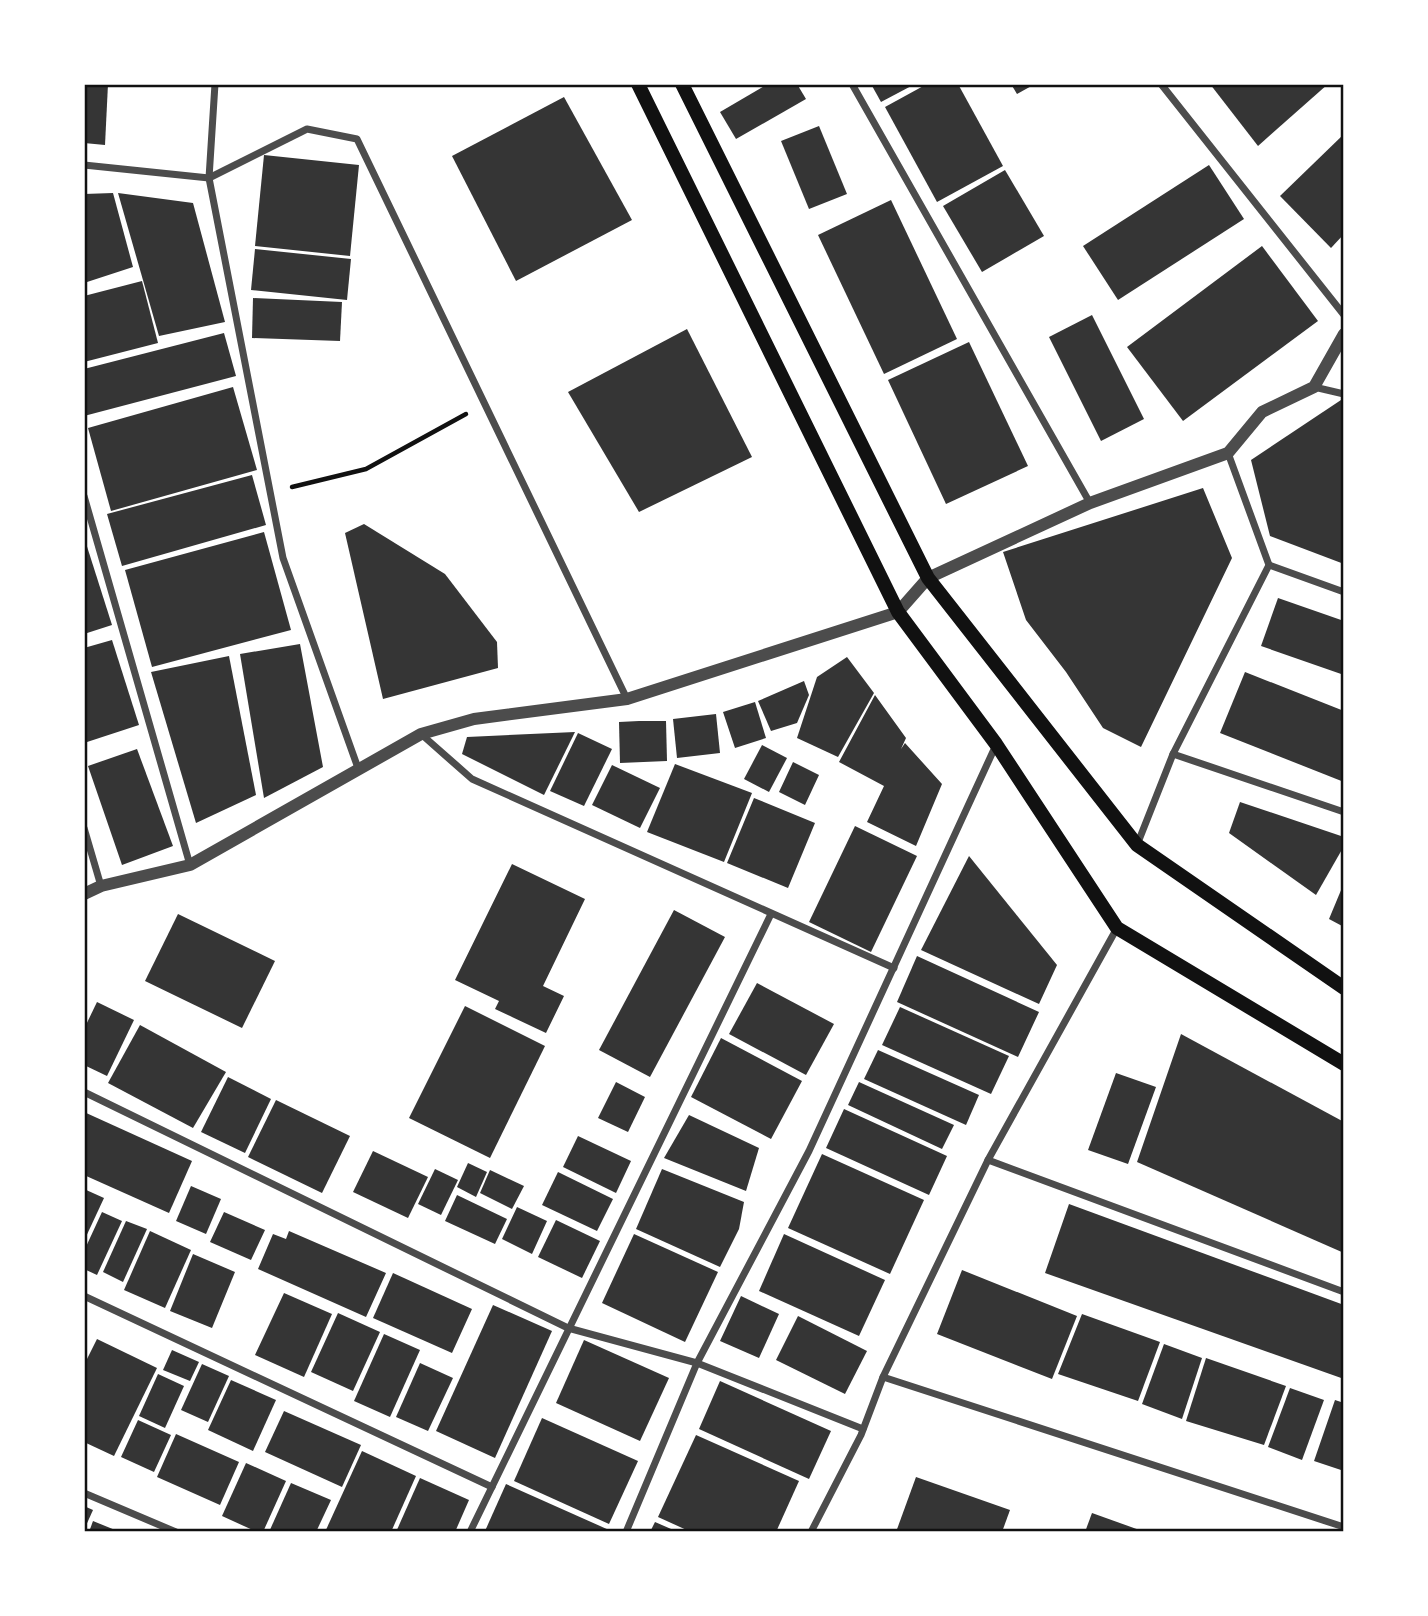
<svg xmlns="http://www.w3.org/2000/svg" width="1428" height="1616" font-family="Literata,serif">
<style>
.building{fill:#353535}
.lines{fill:none;stroke-linecap:round;stroke-linejoin:round}
.path{stroke:#111;stroke-width:4.5}
.minor{stroke:#4c4c4c;stroke-width:7}
.tertiary{stroke:#4c4c4c;stroke-width:12}
.secondary{stroke:#111;stroke-width:14}
.neatline{fill:none;stroke:#111;stroke-width:2.5}
</style>
<rect width="100%" height="100%" fill="#fff"/>
<g class="building">
<polygon points="84,84 108,84 105,145 84,143"/>
<polygon points="768,84 797,84 806,99 736,139 720,112"/>
<polygon points="871,84 915,84 881,102"/>
<polygon points="927,84 958,84 1003,166 937,202 885,107"/>
<polygon points="1011,84 1035,84 1017,94"/>
<polygon points="1210,84 1328,84 1258,146"/>
<polygon points="564,97 632,220 516,281 452,156"/>
<polygon points="819,126 847,194 809,209 781,141"/>
<polygon points="1344,134 1344,234 1331,248 1280,196"/>
<polygon points="264,155 359,165 350,256 255,246"/>
<polygon points="1209,165 1244,219 1118,300 1083,246"/>
<polygon points="1005,170 1044,236 982,272 943,206"/>
<polygon points="113,193 133,267 84,283 84,194"/>
<polygon points="118,193 193,203 225,322 159,336"/>
<polygon points="891,200 957,339 884,374 818,235"/>
<polygon points="1262,246 1318,321 1183,421 1127,347"/>
<polygon points="255,249 351,259 347,300 251,290"/>
<polygon points="142,281 158,343 84,362 84,296"/>
<polygon points="253,298 342,302 340,341 252,338"/>
<polygon points="1092,315 1144,419 1101,441 1049,337"/>
<polygon points="687,329 752,457 639,512 568,392"/>
<polygon points="224,333 236,376 84,416 84,369"/>
<polygon points="969,342 1028,466 946,504 888,380"/>
<polygon points="233,387 257,470 111,511 88,428"/>
<polygon points="1341,400 1344,401 1344,564 1270,536 1251,460"/>
<polygon points="252,475 266,525 122,566 107,514"/>
<polygon points="1203,488 1232,558 1141,747 1103,728 1066,672 1026,620 1003,552"/>
<polygon points="364,524 445,574 497,642 498,668 383,699 345,533"/>
<polygon points="264,532 291,630 152,667 125,570"/>
<polygon points="84,537 112,625 84,634"/>
<polygon points="1278,598 1344,621 1344,675 1261,646"/>
<polygon points="112,640 139,725 84,743 84,648"/>
<polygon points="300,644 323,767 264,798 240,654"/>
<polygon points="229,656 256,795 196,823 151,672"/>
<polygon points="847,657 874,693 838,757 797,738 817,677"/>
<polygon points="1245,672 1344,711 1344,782 1220,733"/>
<polygon points="804,681 809,695 797,723 771,731 758,701"/>
<polygon points="875,695 906,738 901,749 905,743 942,784 916,846 867,822 884,786 839,762"/>
<polygon points="755,702 766,738 735,748 723,712"/>
<polygon points="716,714 720,753 677,758 673,719"/>
<polygon points="639,721 666,721 667,761 620,763 619,722"/>
<polygon points="575,732 544,795 462,754 467,737"/>
<polygon points="578,733 612,749 584,806 550,791"/>
<polygon points="762,745 787,758 769,792 744,779"/>
<polygon points="137,749 173,846 122,865 88,766"/>
<polygon points="793,762 819,775 805,805 779,792"/>
<polygon points="675,764 752,793 724,862 647,832"/>
<polygon points="612,765 660,788 640,828 592,805"/>
<polygon points="754,798 815,823 788,888 727,863"/>
<polygon points="1240,802 1344,837 1344,846 1316,895 1229,833"/>
<polygon points="855,826 917,856 871,952 809,922"/>
<polygon points="969,856 1057,965 1039,1004 921,950"/>
<polygon points="512,864 585,899 543,986 564,996 546,1033 495,1009 499,1001 455,980"/>
<polygon points="1344,883 1344,927 1329,919"/>
<polygon points="674,910 725,937 650,1077 599,1050"/>
<polygon points="178,914 275,961 242,1028 145,981"/>
<polygon points="917,956 1039,1012 1018,1057 897,1002"/>
<polygon points="757,983 834,1024 806,1075 729,1034"/>
<polygon points="97,1002 134,1020 107,1076 84,1065 84,1029"/>
<polygon points="465,1006 545,1046 490,1158 409,1118"/>
<polygon points="900,1007 1009,1056 991,1094 882,1045"/>
<polygon points="140,1025 226,1072 193,1128 108,1083"/>
<polygon points="1181,1034 1344,1122 1344,1253 1137,1162"/>
<polygon points="721,1038 802,1081 771,1139 691,1097"/>
<polygon points="878,1050 979,1095 966,1125 864,1079"/>
<polygon points="1116,1073 1156,1087 1128,1164 1088,1150"/>
<polygon points="228,1077 271,1099 245,1153 201,1132"/>
<polygon points="616,1082 645,1097 628,1132 598,1118"/>
<polygon points="859,1082 954,1125 942,1149 848,1105"/>
<polygon points="276,1100 350,1136 322,1193 248,1157"/>
<polygon points="844,1109 947,1156 929,1195 826,1148"/>
<polygon points="84,1112 192,1161 169,1213 84,1175"/>
<polygon points="689,1115 759,1148 746,1191 664,1158"/>
<polygon points="578,1136 631,1161 616,1193 563,1167"/>
<polygon points="373,1151 428,1177 408,1218 353,1192"/>
<polygon points="822,1154 924,1200 890,1274 788,1228"/>
<polygon points="468,1163 487,1172 476,1197 457,1187"/>
<polygon points="435,1169 458,1180 441,1215 418,1204"/>
<polygon points="662,1169 744,1202 739,1229 720,1267 636,1229"/>
<polygon points="490,1170 524,1186 512,1209 480,1193"/>
<polygon points="558,1172 613,1199 597,1231 542,1205"/>
<polygon points="191,1186 221,1199 206,1234 176,1221"/>
<polygon points="84,1189 104,1198 84,1241"/>
<polygon points="457,1195 507,1219 495,1244 445,1221"/>
<polygon points="1069,1204 1344,1305 1344,1379 1045,1273"/>
<polygon points="517,1207 547,1221 532,1254 502,1239"/>
<polygon points="102,1212 122,1221 97,1275 84,1269 84,1251"/>
<polygon points="224,1212 265,1230 251,1260 210,1242"/>
<polygon points="556,1220 600,1241 582,1278 538,1257"/>
<polygon points="126,1221 147,1229 123,1282 103,1272"/>
<polygon points="150,1231 191,1250 165,1308 124,1290"/>
<polygon points="289,1231 386,1273 366,1317 258,1269 273,1234 286,1239"/>
<polygon points="634,1234 718,1272 685,1342 602,1303"/>
<polygon points="784,1234 885,1280 859,1336 759,1291"/>
<polygon points="193,1254 235,1272 212,1328 170,1311"/>
<polygon points="962,1270 1077,1316 1052,1379 937,1334"/>
<polygon points="393,1273 472,1309 452,1353 373,1318"/>
<polygon points="284,1293 332,1314 304,1377 255,1355"/>
<polygon points="741,1296 779,1314 759,1358 720,1341"/>
<polygon points="493,1305 552,1331 495,1458 436,1431"/>
<polygon points="338,1313 380,1332 353,1391 311,1372"/>
<polygon points="1082,1314 1160,1342 1138,1401 1058,1374"/>
<polygon points="798,1316 867,1351 845,1394 776,1360"/>
<polygon points="384,1334 420,1350 390,1417 354,1401"/>
<polygon points="97,1339 157,1368 114,1456 84,1442 84,1365"/>
<polygon points="584,1340 669,1378 640,1441 556,1403"/>
<polygon points="1164,1344 1202,1358 1182,1419 1142,1404"/>
<polygon points="172,1350 199,1362 190,1381 163,1370"/>
<polygon points="1206,1358 1286,1386 1264,1445 1186,1421"/>
<polygon points="420,1363 453,1378 428,1431 396,1417"/>
<polygon points="202,1364 229,1376 208,1422 181,1410"/>
<polygon points="158,1374 184,1386 165,1428 139,1416"/>
<polygon points="231,1380 276,1400 253,1451 208,1430"/>
<polygon points="720,1381 831,1431 809,1479 699,1429"/>
<polygon points="1290,1388 1324,1400 1302,1460 1268,1447"/>
<polygon points="1335,1400 1344,1403 1344,1471 1314,1461"/>
<polygon points="284,1411 361,1445 342,1487 265,1452"/>
<polygon points="542,1418 638,1461 609,1524 514,1481"/>
<polygon points="138,1420 171,1435 154,1472 121,1457"/>
<polygon points="176,1434 239,1462 220,1505 157,1477"/>
<polygon points="696,1435 799,1481 776,1532 691,1532 658,1517"/>
<polygon points="362,1451 416,1476 391,1532 325,1532"/>
<polygon points="246,1463 286,1481 263,1532 257,1532 222,1516"/>
<polygon points="916,1477 1010,1510 1002,1532 896,1532"/>
<polygon points="420,1478 469,1500 455,1532 396,1532"/>
<polygon points="291,1483 331,1500 316,1532 269,1532"/>
<polygon points="506,1484 609,1530 608,1532 485,1531"/>
<polygon points="84,1506 93,1510 84,1530"/>
<polygon points="1092,1513 1145,1532 1085,1532"/>
<polygon points="93,1521 120,1532 89,1532"/>
<polygon points="655,1522 678,1532 650,1532"/>
</g>
<g class="lines">
<polyline class="path" points="292,487 366,469 466,414"/>
<g class="minor">
<polyline points="215,84 209,178 283,558 358,768"/>
<polyline points="852,84 1090,503"/>
<polyline points="1161,84 1344,315"/>
<polyline points="84,165 209,178 307,129 357,139 627,699"/>
<polyline points="1314,387 1344,394"/>
<polyline points="84,496 190,865"/>
<polyline points="1269,565 1344,592"/>
<polyline points="421,734 472,779 894,968"/>
<polyline points="1173,754 1344,812"/>
<polyline points="84,828 101,886"/>
<polyline points="1137,845 1173,754 1269,565 1228,453"/>
<polyline points="84,1092 568,1328 697,1363 863,1429"/>
<polyline points="988,1160 1344,1292"/>
<polyline points="84,1296 492,1487"/>
<polyline points="883,1377 1344,1527"/>
<polyline points="84,1493 176,1532"/>
<polyline points="470,1532 771,914"/>
<polyline points="626,1532 697,1363 809,1151 996,745"/>
<polyline points="811,1532 861,1435 883,1377 988,1160 1117,928"/>
</g>
<polyline class="tertiary" points="84,894 101,886 190,865 421,734 474,719 627,699 898,612 928,578 1090,503 1228,453 1262,412 1314,387 1344,334"/>
<g class="secondary">
<polyline points="638,84 898,612 996,744 1117,928 1344,1064"/>
<polyline points="682,84 928,578 1137,845 1344,988"/>
</g>
</g>
<rect width="1428" height="1616" fill="none" stroke="#ffffff" stroke-width="172"/>
<rect x="86" y="86" width="1256" height="1444" class="neatline"/>
</svg>
